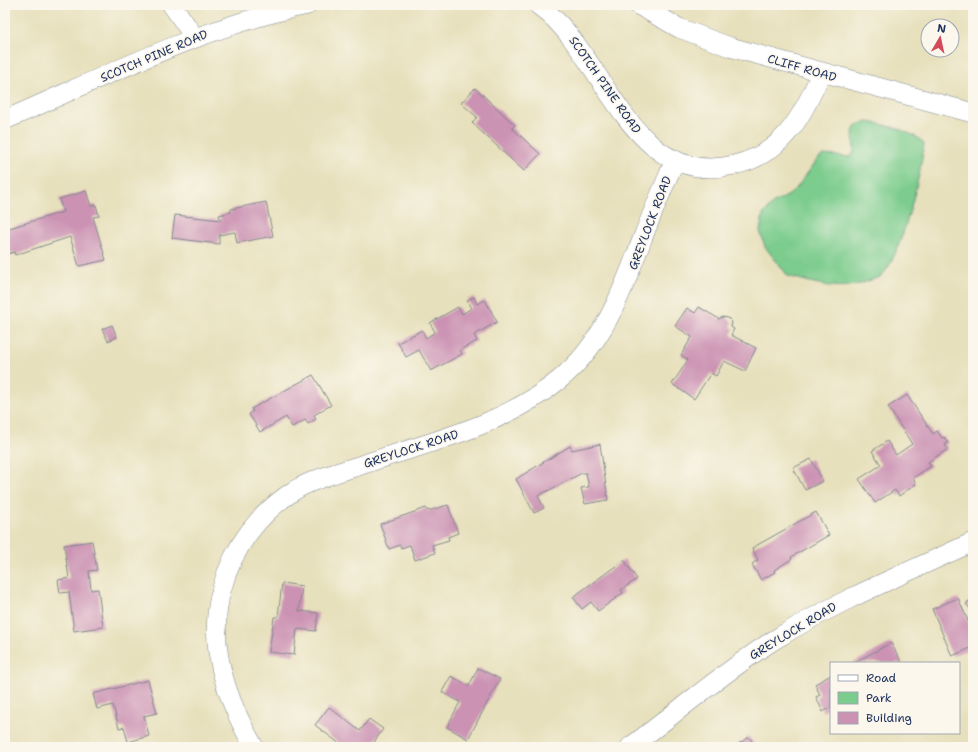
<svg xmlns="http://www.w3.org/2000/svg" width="978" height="752" font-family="'Shantell Sans',sans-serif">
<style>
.green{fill:#7bcc8d;stroke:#4b7e76}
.building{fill:#cb92b3}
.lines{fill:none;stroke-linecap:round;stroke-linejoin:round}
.minor-casing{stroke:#81888d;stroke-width:20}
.minor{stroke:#fff;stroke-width:19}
.labels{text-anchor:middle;stroke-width:3.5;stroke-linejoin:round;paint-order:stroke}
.street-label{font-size:12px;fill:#1b2f5e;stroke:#fbf7ec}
</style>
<rect width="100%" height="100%" fill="#fbf7ec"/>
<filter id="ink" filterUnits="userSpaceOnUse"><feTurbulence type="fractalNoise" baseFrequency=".025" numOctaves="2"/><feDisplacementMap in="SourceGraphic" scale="8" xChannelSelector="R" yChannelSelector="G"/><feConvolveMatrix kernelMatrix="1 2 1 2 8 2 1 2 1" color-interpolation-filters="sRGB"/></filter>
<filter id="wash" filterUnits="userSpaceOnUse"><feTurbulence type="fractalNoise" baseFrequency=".012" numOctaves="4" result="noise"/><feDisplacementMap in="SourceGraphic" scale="16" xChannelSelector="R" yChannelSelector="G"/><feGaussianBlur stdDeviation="0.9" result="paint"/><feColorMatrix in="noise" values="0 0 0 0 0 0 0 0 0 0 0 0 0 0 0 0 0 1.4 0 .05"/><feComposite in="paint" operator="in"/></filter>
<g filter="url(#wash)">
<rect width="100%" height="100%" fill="#e7e0bc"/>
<path class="green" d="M868,122C887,125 910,130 924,143C923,167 900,260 882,275C880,278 874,279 871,280C841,293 818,284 788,276L765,247L760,231L763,215L772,204L789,195L798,186L817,160L823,155L850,157L854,152L853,132L856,125Z"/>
<g id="blocks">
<g class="building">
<polygon points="475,88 515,125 512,128 540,154 524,171 472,123 477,117 461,103"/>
<polygon points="86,191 91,206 96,205 99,216 93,217 106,260 79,266 70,237 15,255 14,252 5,255 5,242 9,241 6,229 63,212 59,199"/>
<polygon points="266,202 273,236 237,243 235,232 219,235 219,244 172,238 175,215 221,220 219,215 231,212 231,209"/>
<polygon points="474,297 477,304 485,300 497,322 474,335 477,341 460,350 462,354 431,371 419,350 406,357 398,343 422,330 426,338 435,332 430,323 458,307 462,314 472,308 467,300"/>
<polygon points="699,307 719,319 723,317 728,318 732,322 731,327 734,329 731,335 756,348 745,371 724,361 716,376 711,373 694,399 672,384 688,360 681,355 692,337 675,326 687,308 695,313"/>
<polygon points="112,325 117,337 108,341 102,329"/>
<polygon points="313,375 331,405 314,415 316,419 308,424 305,420 292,427 286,417 260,432 249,414 253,411 251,409"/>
<polygon points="907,395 933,434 937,431 942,438 944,437 948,443 945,445 948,449 928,462 931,466 913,478 916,484 899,496 895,490 875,503 859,479 881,465 872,451 887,441 896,455 912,444 888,407"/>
<polygon points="600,444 608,500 585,504 581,488 589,487 586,473 582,473 538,496 544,508 534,513 516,479 570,446 572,450"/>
<polygon points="811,459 823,481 805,490 793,468"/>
<polygon points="448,505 458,533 448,537 449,540 432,545 435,553 415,560 410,545 401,548 400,545 389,549 380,524 426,508 428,511"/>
<polygon points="816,512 829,535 791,557 792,559 774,570 775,572 761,580 752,564 758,560 752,548"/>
<polygon points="92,541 97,570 89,571 91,590 98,589 103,627 74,631 69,592 60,593 58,580 69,578 64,545"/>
<polygon points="624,560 637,579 621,590 623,593 598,611 591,602 582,609 573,597"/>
<polygon points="282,583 302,586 299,611 318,613 316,631 297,629 294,655 269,652 274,617 278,617"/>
<polygon points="973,597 973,612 966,604"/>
<polygon points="958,598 973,632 973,647 952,656 932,609"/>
<polygon points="891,643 902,663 853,663"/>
<polygon points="478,668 500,679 468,739 447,727 460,702 442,692 451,676 469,686"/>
<polygon points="831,675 831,707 823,712 816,697 820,695 815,684"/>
<polygon points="148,680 157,713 144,716 149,736 128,742 124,727 119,728 113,705 97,709 93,694"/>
<polygon points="329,707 360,731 369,719 383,729 374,742 381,747 338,747 340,744 315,725"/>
<polygon points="749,737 756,747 734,747"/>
</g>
</g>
</g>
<g filter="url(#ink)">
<use href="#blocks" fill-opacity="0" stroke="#81888d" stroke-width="1"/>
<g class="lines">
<g class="minor-casing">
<g id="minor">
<polyline points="172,5 195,38"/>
<path d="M538,5C606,52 629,190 734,165C783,154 803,116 821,73"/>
<polyline points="638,5 679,28 730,47 973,113"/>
<path d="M5,120C102,78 205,25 308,5"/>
<path d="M254,747C226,699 206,643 222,588C233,547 259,513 295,490C315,478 340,472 361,465C429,442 503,426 559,380C604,343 623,290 643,237C653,211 664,186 675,160"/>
<path d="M630,747C678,712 723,672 774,640C837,601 906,573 973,542"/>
</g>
</g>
<use href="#minor" class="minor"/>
</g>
</g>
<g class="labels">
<g class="street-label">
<text transform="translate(154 56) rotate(-23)" y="4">SCOTCH PINE ROAD</text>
<text transform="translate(802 68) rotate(16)" y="4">CLIFF ROAD</text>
<text transform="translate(605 85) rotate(55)" y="4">SCOTCH PINE ROAD</text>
<text transform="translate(650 223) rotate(-69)" y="4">GREYLOCK ROAD</text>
<text transform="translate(411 449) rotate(-18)" y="4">GREYLOCK ROAD</text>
<text transform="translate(793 631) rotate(-31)" y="4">GREYLOCK ROAD</text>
</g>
</g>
<rect width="978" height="752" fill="none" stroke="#fbf7ec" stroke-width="20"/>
<rect x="830" y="662" width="130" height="72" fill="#fbf7ec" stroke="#a1a7b3"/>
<rect x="838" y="675" width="20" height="6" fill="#ffffff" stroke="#a1a7b3"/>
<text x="866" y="682" font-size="12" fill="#1b2f5e">Road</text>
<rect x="838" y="692" width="20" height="12" fill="#7bcc8d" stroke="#a1a7b3"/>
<text x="866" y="702" font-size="12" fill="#1b2f5e">Park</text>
<rect x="838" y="712" width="20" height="12" fill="#cb92b3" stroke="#a1a7b3"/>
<text x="866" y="722" font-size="12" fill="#1b2f5e">Building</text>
<g transform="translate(940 38) rotate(9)"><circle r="19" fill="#fbf7ec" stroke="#a1a7b3"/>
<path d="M0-3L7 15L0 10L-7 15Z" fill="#d1495b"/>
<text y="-6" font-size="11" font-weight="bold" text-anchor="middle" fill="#1b2f5e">N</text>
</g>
</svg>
